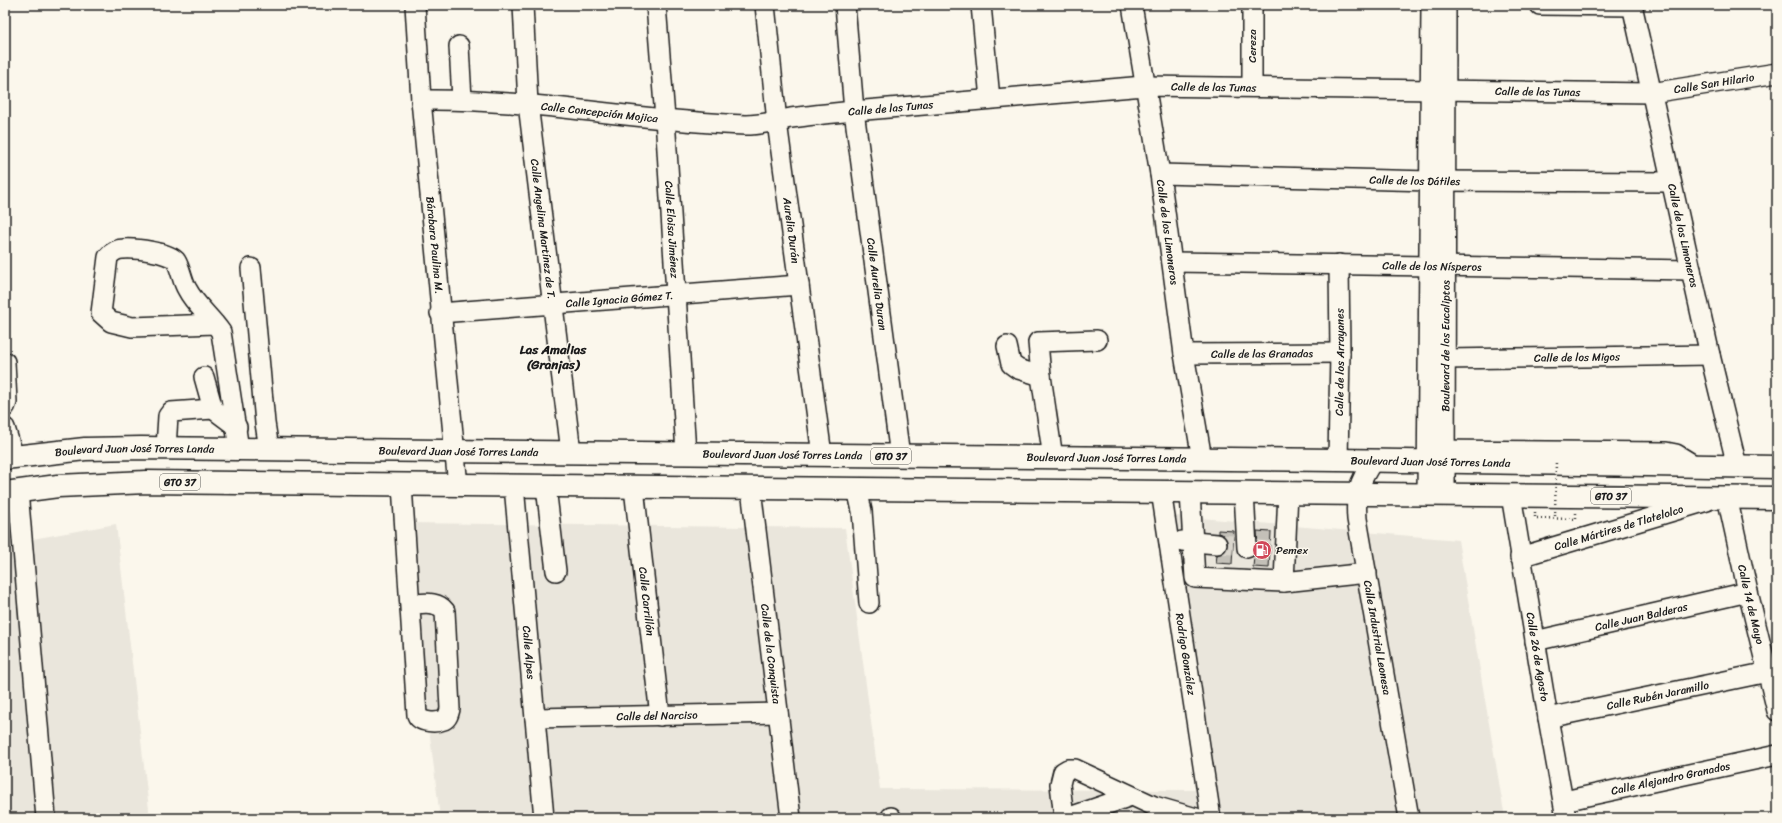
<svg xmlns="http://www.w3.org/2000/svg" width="1782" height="823" font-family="Sriracha,sans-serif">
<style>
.built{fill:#eae6dc}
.building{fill:#c3c0b8;stroke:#1c1c1c}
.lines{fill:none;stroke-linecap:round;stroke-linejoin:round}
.minor-tunnel{stroke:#dad6cd;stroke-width:19;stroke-dasharray:19 10;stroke-linecap:butt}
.minor-casing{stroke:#1c1c1c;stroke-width:22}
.major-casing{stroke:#1c1c1c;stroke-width:25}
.path{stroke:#1c1c1c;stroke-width:2.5;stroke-dasharray:1 3;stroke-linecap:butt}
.minor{stroke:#fbf7ec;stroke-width:19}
.major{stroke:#fbf7ec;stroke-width:22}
.path-bridge{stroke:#1c1c1c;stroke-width:2.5;stroke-dasharray:1 3;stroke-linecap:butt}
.labels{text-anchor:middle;stroke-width:3;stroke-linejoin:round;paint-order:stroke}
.shield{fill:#fbf7ec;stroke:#5f5e5a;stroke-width:1}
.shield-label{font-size:10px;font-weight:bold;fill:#1c1c1c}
.street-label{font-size:11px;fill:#1c1c1c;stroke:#fbf7ec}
.poi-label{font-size:11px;fill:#1c1c1c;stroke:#fbf7ec;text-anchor:start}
.quarter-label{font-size:13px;font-weight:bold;fill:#1c1c1c;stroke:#fbf7ec}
</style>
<rect width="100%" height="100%" fill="#fbf7ec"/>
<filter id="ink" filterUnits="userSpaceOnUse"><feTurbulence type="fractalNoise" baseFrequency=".025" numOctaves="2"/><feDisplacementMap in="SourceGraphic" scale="8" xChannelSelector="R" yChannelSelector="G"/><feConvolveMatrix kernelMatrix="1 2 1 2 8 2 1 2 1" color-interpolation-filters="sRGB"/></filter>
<g filter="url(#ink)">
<g class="built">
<polygon points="1153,514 1458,540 1505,818 440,818 404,523 845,528 880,789 1197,790"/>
<polygon points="116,524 150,818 5,818 5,544"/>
</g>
<g class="building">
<polygon points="1218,530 1234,531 1232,564 1216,563 1217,555 1226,551 1228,545 1227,539 1223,535 1218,533"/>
<polygon points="1257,531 1271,532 1269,568 1253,567 1254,557 1258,548"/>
</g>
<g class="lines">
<g class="minor-tunnel">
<polyline points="1217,544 1233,545"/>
<polyline points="1254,549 1270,551"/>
</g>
<g class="minor-casing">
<g id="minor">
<path id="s1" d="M415,5L421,100L458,486"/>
<path id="s2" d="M523,5L528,104L571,452"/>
<path id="s3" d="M656,5L665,118L686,453"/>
<path id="s4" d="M765,5L777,122L822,455"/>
<path id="s5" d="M845,5L854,111L900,456"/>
<polyline points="981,5 990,99"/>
<path id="s6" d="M1132,5L1160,174L1184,354L1202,459"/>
<polyline points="1540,5 1633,6"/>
<path id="s7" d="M1632,5L1710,355L1737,466"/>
<polyline points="459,46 462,99"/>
<polyline points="1252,87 1252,5"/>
<path id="s8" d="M421,100C530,98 637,121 746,125C762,125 776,121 791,118C812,115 833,113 854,111L1144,86L1651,93L1777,73"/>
<path id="s9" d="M1160,174L1430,181L1671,182"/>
<path id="s10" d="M1172,262L1691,270"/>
<polyline points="251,268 265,423 269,449"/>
<path id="s11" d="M440,313L799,285"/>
<path d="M215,324L132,327L111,322L101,313L108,257C112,252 116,249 123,249C134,248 170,252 176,261C181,269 182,281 187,289C195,305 211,317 221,332L239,449"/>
<polyline points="1007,346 1011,364 1018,369 1041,376"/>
<path id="s12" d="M1184,354L1340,353"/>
<path id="s13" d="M1445,359L1710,355"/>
<polyline points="5,362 7,402 5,407"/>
<polyline points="204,377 213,409"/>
<polyline points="5,428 14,457"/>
<polyline points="166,448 168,416 171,412 213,409 237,427"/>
<polyline points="1431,450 1666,452 1676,454 1694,465"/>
<polyline points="1053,458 1041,376 1038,342 1097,340"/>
<path id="s14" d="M1338,460L1340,353L1339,264"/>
<path id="s15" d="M1373,461C1359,482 1355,494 1357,519L1409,818"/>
<path d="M402,485L417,715C420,723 437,723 444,720C448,718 449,713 450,709L445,611C437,600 422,604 410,604"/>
<path id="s16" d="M514,486L544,818"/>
<polyline points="546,487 556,571"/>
<path id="s17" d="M634,488L660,716"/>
<path id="s18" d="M751,489L791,818"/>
<polyline points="857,489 862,511 869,603"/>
<polyline points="18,491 46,818"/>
<path id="s19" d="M1161,491L1211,818"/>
<polyline points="1190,492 1195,578 1284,582 1288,492"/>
<polyline points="1244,492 1247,548"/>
<polyline points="1427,494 1431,5"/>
<path id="s20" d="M1445,495L1446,5"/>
<path id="s21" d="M1511,495L1548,718L1566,818"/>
<path id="s22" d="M1727,497L1748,592L1777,711"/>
<polyline points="1182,541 1217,544"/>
<path id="s23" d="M1520,557L1707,501"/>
<polyline points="1284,582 1367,573"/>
<path id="s24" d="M1535,641L1748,592"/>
<path id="s25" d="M535,718L778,713"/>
<path id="s26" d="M1548,718L1768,672"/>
<path id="s27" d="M1564,801L1777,755"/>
<polyline points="891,817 891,818"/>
<polyline points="1064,818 1060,784 1063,772 1068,769 1075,769 1154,806 1196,818"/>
<polyline points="1067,818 1131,796"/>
</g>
</g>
<g class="major-casing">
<g id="major">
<path id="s28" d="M5,458L85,449L141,448L1338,460L1777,467"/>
<polyline points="5,493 58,486 146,482 1777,498"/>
</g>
</g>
<polyline class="path" points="1535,512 1535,518 1576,519 1576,512"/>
<use href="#minor" class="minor"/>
<use href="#major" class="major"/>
<polyline class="path-bridge" points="1555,516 1556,460"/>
</g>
</g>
<defs>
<g id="fuel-disc" transform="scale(1)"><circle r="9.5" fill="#d1495b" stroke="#fbf7ec"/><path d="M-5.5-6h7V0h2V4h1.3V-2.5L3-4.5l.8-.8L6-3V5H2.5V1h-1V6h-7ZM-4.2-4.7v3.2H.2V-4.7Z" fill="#fff"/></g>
</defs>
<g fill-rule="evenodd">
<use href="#fuel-disc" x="1262" y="550"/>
</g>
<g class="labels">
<g class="shield">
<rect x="871" y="448" width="40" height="16" rx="3"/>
<rect x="160" y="474" width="40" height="16" rx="3"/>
<rect x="1591" y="488" width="40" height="16" rx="3"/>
</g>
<g class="shield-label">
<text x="891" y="460">GTO 37</text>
<text x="180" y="486">GTO 37</text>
<text x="1611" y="500">GTO 37</text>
</g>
<g class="street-label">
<text transform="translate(1252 46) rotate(-90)" y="4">Cereza</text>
<text dy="4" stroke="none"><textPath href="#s8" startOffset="1297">Calle San Hilario</textPath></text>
<text dy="4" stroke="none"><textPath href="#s8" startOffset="796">Calle de las Tunas</textPath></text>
<text dy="4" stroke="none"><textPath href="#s8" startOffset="1120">Calle de las Tunas</textPath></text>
<text dy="4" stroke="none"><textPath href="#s8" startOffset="472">Calle de las Tunas</textPath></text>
<text dy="4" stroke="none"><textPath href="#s8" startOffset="179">Calle Concepción Mojica</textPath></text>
<text dy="4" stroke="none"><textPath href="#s9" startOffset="255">Calle de los Dátiles</textPath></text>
<text dy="4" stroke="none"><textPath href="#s2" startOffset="225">Calle Angelina Martínez de T.</textPath></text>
<text dy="4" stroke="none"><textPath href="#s3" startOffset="225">Calle Eloisa Jiménez</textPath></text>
<text dy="4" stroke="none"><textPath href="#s4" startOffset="227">Aurelia Durán</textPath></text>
<text dy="4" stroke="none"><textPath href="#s6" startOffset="230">Calle de los Limoneros</textPath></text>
<text dy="4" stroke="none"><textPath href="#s7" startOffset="236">Calle de los Limoneros</textPath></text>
<text dy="4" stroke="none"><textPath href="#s1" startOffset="241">Bárabara Paulina M.</textPath></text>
<text dy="4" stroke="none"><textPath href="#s10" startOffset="260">Calle de los Nísperos</textPath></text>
<text dy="4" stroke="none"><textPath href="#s5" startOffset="281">Calle Aurelia Duran</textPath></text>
<text dy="4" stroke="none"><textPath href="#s11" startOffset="180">Calle Ignacia Gómez T.</textPath></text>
<text dy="4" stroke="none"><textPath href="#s20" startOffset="149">Boulevard de los Eucaliptos</textPath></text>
<text dy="4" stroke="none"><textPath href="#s12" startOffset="78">Calle de las Granadas</textPath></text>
<text dy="4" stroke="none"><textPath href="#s13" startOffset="132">Calle de los Migos</textPath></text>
<text dy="4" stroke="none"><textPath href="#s14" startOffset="98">Calle de los Arrayanes</textPath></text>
<text dy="4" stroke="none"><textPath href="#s28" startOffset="130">Boulevard Juan José Torres Landa</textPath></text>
<text dy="4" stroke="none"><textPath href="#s28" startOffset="454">Boulevard Juan José Torres Landa</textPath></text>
<text dy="4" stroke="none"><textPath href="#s28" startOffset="778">Boulevard Juan José Torres Landa</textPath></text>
<text dy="4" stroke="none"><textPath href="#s28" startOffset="1102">Boulevard Juan José Torres Landa</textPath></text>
<text dy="4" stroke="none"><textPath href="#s28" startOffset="1426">Boulevard Juan José Torres Landa</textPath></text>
<text dy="4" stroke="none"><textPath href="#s23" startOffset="103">Calle Mártires de Tlatelolco</textPath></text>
<text dy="4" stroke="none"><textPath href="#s17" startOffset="114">Calle Carrillón</textPath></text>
<text dy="4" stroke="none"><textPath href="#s22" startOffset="110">Calle 14 de Mayo</textPath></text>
<text dy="4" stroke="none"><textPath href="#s24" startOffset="109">Calle Juan Balderas</textPath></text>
<text dy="4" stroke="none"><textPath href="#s15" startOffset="182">Calle Industrial Leonesa</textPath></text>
<text dy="4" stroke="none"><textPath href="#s16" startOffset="167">Calle Alpes</textPath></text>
<text dy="4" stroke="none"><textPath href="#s18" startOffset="166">Calle de la Conquista</textPath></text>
<text dy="4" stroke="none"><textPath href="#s19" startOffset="165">Rodrigo González</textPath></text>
<text dy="4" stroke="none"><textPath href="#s21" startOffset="164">Calle 26 de Agosto</textPath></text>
<text dy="4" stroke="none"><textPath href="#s26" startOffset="112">Calle Rubén Jaramillo</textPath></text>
<text dy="4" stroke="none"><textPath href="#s25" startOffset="122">Calle del Narciso</textPath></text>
<text dy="4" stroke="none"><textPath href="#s27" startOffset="109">Calle Alejandro Granados</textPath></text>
</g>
<g class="poi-label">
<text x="1276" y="554">Pemex</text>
</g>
<g class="quarter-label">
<text x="553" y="354">Las Amalias<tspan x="553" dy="15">(Granjas)</tspan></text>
</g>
</g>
<rect width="1782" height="823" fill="none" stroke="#fbf7ec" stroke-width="20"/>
<rect x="10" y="10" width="1762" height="803" fill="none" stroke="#1c1c1c" stroke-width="1.5" filter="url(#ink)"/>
</svg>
